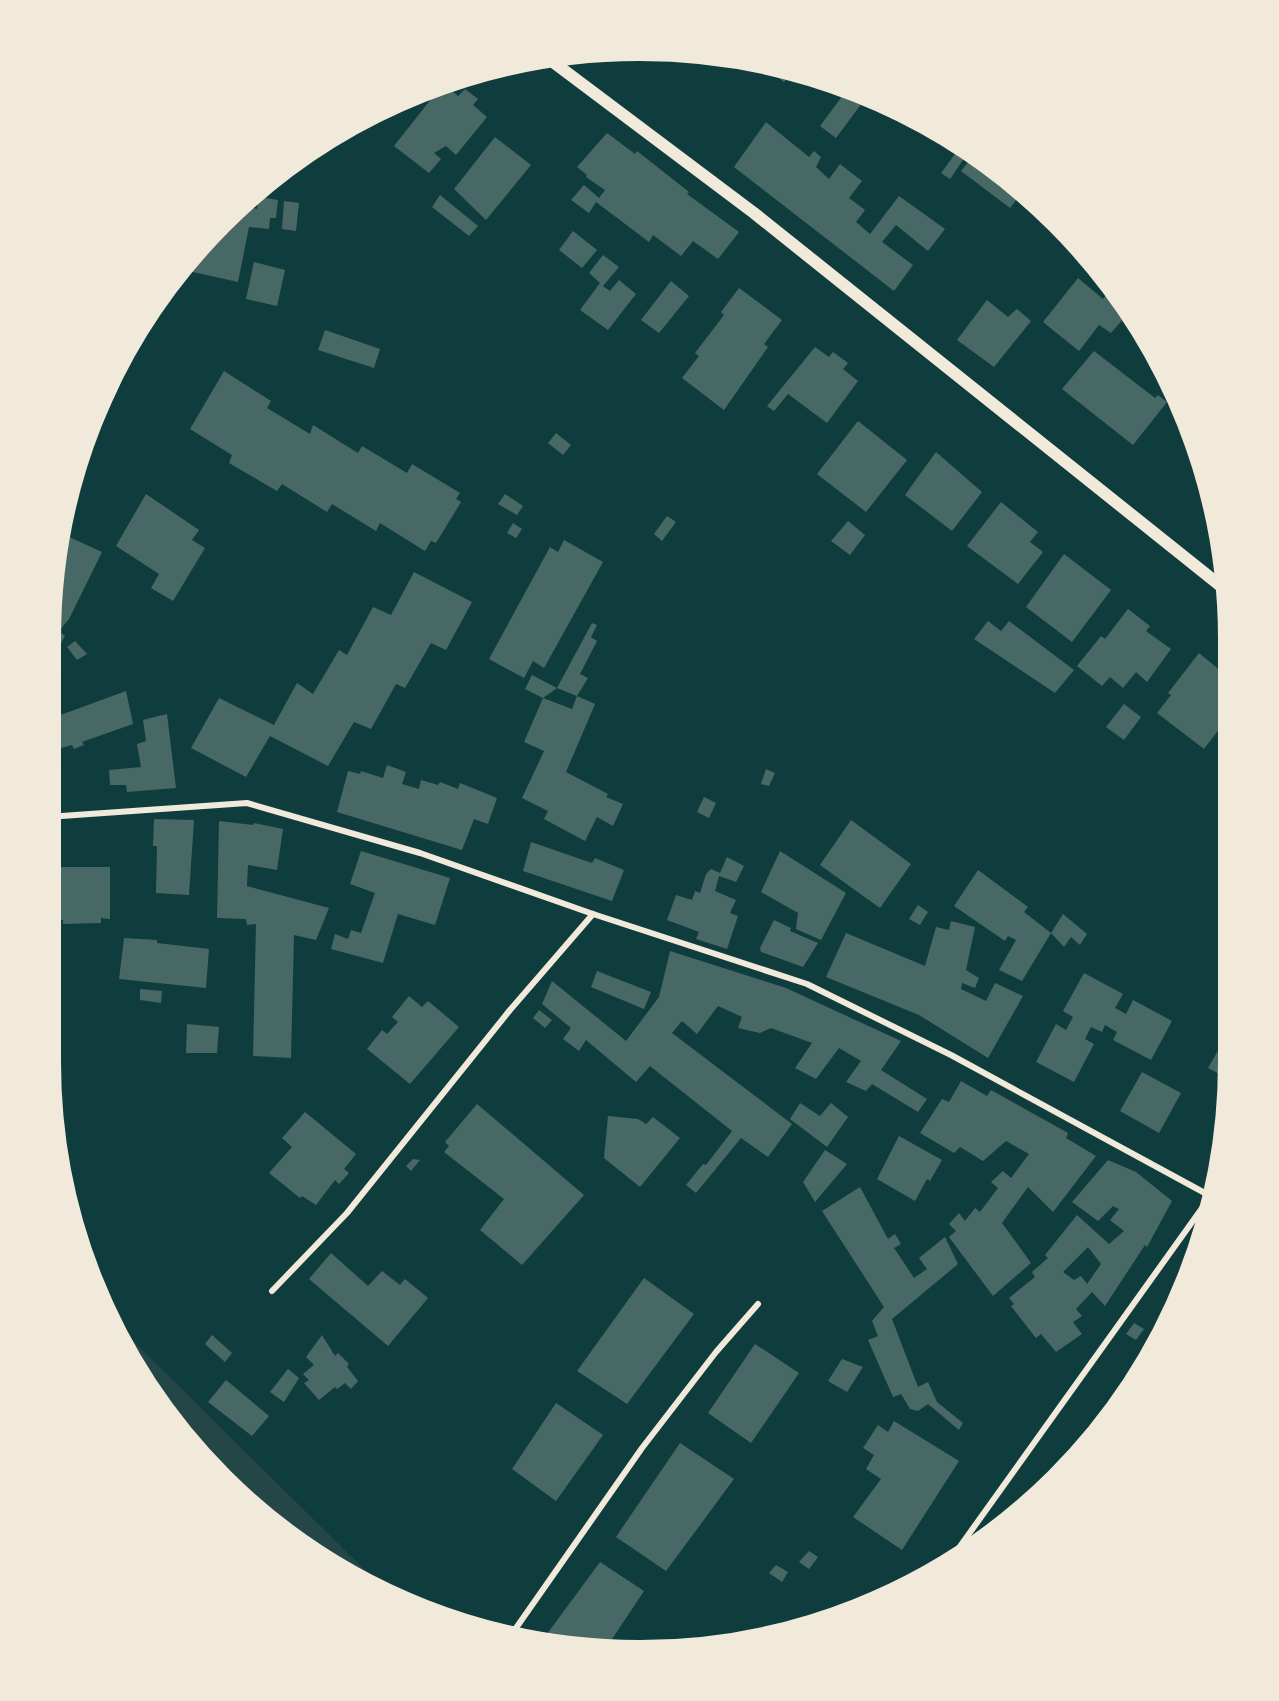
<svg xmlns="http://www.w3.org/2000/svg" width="1279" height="1701" font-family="Jost,sans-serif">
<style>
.green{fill:#244646}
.building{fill:#486865;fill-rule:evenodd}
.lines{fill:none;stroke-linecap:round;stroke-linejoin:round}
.minor{stroke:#f1e9da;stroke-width:6}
.secondary{stroke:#f1e9da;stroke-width:12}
.primary{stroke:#f1e9da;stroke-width:15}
.rim{fill:none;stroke:#f1e9da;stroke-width:8}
</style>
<rect width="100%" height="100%" fill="#0f3d3e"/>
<polygon class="green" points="109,1317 394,1599 377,1593 279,1532 220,1481 126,1358"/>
<g class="building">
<polygon points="669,49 685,51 680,58"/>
<polygon points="751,57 755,58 794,70 784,82"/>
<polygon points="443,84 458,96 465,89 478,99 473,105 487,117 456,155 446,146 434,153 441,159 429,173 394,146"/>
<polygon points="845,85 868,95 836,138 820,126 843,95 839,92"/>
<polygon points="766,122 809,157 814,151 821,157 816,167 829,179 840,164 862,181 849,198 865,210 856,222 870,234 899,196 945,229 928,251 896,225 882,242 913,265 894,291 734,167"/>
<polygon points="607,133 635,154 637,151 689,192 687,194 739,232 718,259 693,241 681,256 653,235 649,242 596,202 589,213 571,200 584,185 599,198 605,190 586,177 587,175 577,167"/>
<polygon points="495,137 531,165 486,220 454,189"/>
<polygon points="963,143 971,148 950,179 941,173"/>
<polygon points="976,152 1023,191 1010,208 961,171"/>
<polygon points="440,195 478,226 469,236 432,207"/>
<polygon points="259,197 278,200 276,218 270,218 269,229 249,227 238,282 184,270 186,259 220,220 239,204 257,209"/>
<polygon points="284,201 299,203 296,231 282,229"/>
<polygon points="573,231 597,250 582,268 559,250"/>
<polygon points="603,255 619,267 603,286 610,291 619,280 636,294 608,330 580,310 600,283 589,273"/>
<polygon points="1093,261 1110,282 1109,283 1089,267"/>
<polygon points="254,262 285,270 277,306 246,299"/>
<polygon points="1078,278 1103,299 1113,286 1132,309 1111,333 1099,325 1079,351 1043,322"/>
<polygon points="671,281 689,296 659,333 641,320"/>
<polygon points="739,288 782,320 764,344 768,347 724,410 682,378 699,356 695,353 724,315 721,312"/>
<polygon points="987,300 1008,317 1017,309 1031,321 994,367 957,340"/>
<polygon points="325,330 380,349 374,368 318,350"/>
<polygon points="815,347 829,357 833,352 848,363 843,369 858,381 827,423 788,394 774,411 767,406"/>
<polygon points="1094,351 1155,398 1158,395 1167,402 1133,445 1062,389"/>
<polygon points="224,371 271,401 267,408 310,434 313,425 358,453 362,446 407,473 412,464 460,493 456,499 461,502 436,543 431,541 425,551 380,523 376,531 332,504 327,512 282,484 277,491 229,463 232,455 190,429"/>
<polygon points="858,421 907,460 866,512 817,474"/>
<polygon points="556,433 571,445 563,455 548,443"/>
<polygon points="936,452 982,492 952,531 905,495"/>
<polygon points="146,494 199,530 192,540 205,548 173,601 151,588 159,574 116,546"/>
<polygon points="505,494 523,506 517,515 498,504"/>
<polygon points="1001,502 1038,532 1030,542 1043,552 1018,584 967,546"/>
<polygon points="667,516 676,522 662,541 654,534"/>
<polygon points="848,521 865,535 850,555 831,541"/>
<polygon points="513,523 522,529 516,538 507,533"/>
<polygon points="67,536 102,552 69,619 59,631 65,636 55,654 48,649 48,601 54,563"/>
<polygon points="564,540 603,562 544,668 533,661 524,678 489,659 550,547 558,552"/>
<polygon points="1064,554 1111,590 1072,642 1026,607"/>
<polygon points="414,572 472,602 446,650 431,643 405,688 396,684 371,729 354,722 328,766 270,736 246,777 191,748 219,698 274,725 297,683 313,694 339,650 347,655 373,607 391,615"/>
<polygon points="1128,609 1150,626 1146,631 1171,649 1147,682 1136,672 1123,688 1110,677 1102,686 1077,666 1101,636 1105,639"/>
<polygon points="988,621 1001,631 1009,621 1074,670 1055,693 974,639"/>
<polygon points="592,623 597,625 591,637 597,641 580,674 588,678 577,696 557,688"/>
<polygon points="75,641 87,654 77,660 67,647"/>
<polygon points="1199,653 1227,676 1227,719 1204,749 1157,713 1171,695 1168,693"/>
<polygon points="532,675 557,688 543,698 572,709 577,696 595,704 566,772 608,794 606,797 623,804 613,826 597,817 585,841 544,819 548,811 522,798 544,751 524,742 543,698 525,689"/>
<polygon points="126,691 133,724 82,742 84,745 74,749 72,745 47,752 47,720"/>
<polygon points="1124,704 1141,717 1124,740 1106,727"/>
<polygon points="167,714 176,788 127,792 126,785 110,785 109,770 141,767 137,744 146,741 143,720"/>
<polygon points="387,765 406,772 402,784 419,789 421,780 438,785 440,782 458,789 460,783 497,798 488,824 474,819 462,850 337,812 348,771 360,774 361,771 383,778"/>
<polygon points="766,769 775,773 769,786 761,784"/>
<polygon points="47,776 58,776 58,809 47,810"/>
<polygon points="704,797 716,803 709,818 697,812"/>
<polygon points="154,819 194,820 189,895 156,893 157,846 153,846"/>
<polygon points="851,820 911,864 880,908 820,865"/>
<polygon points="219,821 253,825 254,823 283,829 277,870 248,865 247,886 329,908 316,940 294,935 291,1058 253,1056 256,924 247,925 246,919 217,918"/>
<polygon points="531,842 592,863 595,858 624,870 612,901 523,871"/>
<polygon points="361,851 450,878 435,925 398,914 383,963 331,949 335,934 348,939 351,930 361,933 375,893 350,884"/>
<polygon points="780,851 846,893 821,940 796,929 798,913 761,892"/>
<polygon points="727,857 744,866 736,882 719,876 715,891 736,900 730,913 738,916 727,949 696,939 699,932 667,920 676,895 692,900 695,891 700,893 706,874 711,869 720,873"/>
<polygon points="47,867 110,867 110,919 101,918 101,923 63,924 63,920 47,919"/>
<polygon points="978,870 1028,907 1024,912 1051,933 1022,981 999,970 1016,940 1008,936 1005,941 954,906"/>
<polygon points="918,905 928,912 920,925 909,919"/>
<polygon points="1063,914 1087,934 1080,945 1071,937 1064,947 1051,933"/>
<polygon points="774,920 791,928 790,931 818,943 803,967 761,952 760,948"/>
<polygon points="951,921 975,927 966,970 979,978 975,988 962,983 961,989 986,1001 995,983 1023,996 988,1058 919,1015 826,977 846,933 925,966 936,927 949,930"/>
<polygon points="124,938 157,940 157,943 209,949 206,988 119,979"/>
<polygon points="670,951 786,988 901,1041 881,1070 927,1099 918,1112 872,1084 866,1091 846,1082 861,1061 839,1048 816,1079 795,1068 812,1043 771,1028 760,1033 738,1028 742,1017 718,1006 697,1034 682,1021 672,1033 792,1124 768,1157 741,1138 696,1193 686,1185 703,1164 706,1165 732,1131 650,1066 636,1082 586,1040 579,1051 563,1039 571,1028 542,1004 552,981 626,1041 659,997"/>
<polygon points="597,971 651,992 644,1009 591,987"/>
<polygon points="1084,973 1123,994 1115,1008 1126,1014 1133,1000 1172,1021 1151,1060 1113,1040 1117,1032 1105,1025 1102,1032 1091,1027 1085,1039 1094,1044 1074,1082 1036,1062 1056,1024 1066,1030 1073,1017 1063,1011"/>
<polygon points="140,989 162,991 161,1003 140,1000"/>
<polygon points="409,996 422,1007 428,1001 459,1027 410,1084 367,1049 382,1030 387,1034 398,1022 392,1017"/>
<polygon points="539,1010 552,1020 545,1028 533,1018"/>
<polygon points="187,1024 219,1027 217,1053 186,1053"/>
<polygon points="1227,1035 1227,1078 1208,1068"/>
<polygon points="1142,1072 1181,1093 1159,1133 1120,1111"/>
<polygon points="961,1081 987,1096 991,1090 1068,1133 1066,1138 1096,1156 1053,1212 1028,1187 1002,1223 1031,1263 993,1296 949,1237 956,1231 949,1224 959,1213 965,1221 975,1208 980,1212 998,1188 991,1182 1003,1171 1011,1178 1029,1154 1006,1141 983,1161 960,1147 954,1153 920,1133 942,1099 949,1102"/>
<polygon points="800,1103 820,1116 831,1103 848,1117 827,1147 790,1119"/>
<polygon points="477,1104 584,1195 522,1265 480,1230 504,1199 444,1152 449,1146 445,1142"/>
<polygon points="305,1112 356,1154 344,1169 349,1173 339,1184 335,1180 316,1205 302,1196 300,1198 269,1173 292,1147 282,1138"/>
<polygon points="608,1116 638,1119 646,1124 653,1117 680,1138 640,1187 604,1158"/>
<polygon points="1224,1123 1227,1124 1227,1139 1222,1163 1219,1163"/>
<polygon points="899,1136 942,1160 930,1181 927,1179 915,1201 877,1179"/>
<polygon points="825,1150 847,1164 815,1202 803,1182"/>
<polygon points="413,1159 420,1160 411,1171 406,1166"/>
<path d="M1108,1160L1136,1172L1172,1201L1147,1247L1145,1245L1105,1306L1092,1292L1076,1309L1082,1316L1073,1322L1082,1334L1056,1352L1041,1334L1036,1338L1011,1306L1014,1304L1009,1298L1035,1277L1032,1272L1048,1258L1045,1255L1077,1215L1109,1244L1124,1231L1110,1220L1119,1209L1113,1206L1098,1221L1072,1202ZM1088,1247L1101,1264L1087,1284L1081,1276L1074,1280L1063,1272Z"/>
<polygon points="860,1187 888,1239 895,1234 901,1244 894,1248 914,1278 927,1269 919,1258 945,1237 958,1264 892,1319 918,1387 928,1382 937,1402 963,1423 959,1430 928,1404 918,1411 910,1409 901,1394 893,1397 868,1340 878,1336 872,1321 884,1307 822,1211"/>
<polygon points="331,1253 368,1286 382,1271 400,1285 405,1279 428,1298 388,1346 309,1279"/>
<polygon points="644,1278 694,1314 627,1404 577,1371"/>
<polygon points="1134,1323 1144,1329 1136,1340 1126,1334"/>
<polygon points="212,1335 232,1353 225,1362 205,1344"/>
<polygon points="322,1335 335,1356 338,1353 349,1364 347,1367 358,1381 351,1389 345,1383 337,1389 335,1387 319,1400 304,1383 309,1380 303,1374 314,1365 306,1357"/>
<polygon points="755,1344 799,1373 751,1443 708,1413"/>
<polygon points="842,1359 863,1367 847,1392 828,1381"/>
<polygon points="288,1369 299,1378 284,1402 270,1392"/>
<polygon points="226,1380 269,1416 252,1436 208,1402"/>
<polygon points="556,1403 603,1435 556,1501 512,1469"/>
<polygon points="894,1421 959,1461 902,1550 853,1517 881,1479 866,1469 874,1455 863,1448 878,1425 888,1432"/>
<polygon points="680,1443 734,1479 666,1571 616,1537"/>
<polygon points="809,1551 818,1557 809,1569 799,1562"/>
<polygon points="600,1562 644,1591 606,1648 564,1646 547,1634"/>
<polygon points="776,1565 788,1572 782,1582 769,1573"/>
</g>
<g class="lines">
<g class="minor">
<polyline points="47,817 247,803 420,853 593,914 807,984 951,1055 1214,1198"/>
<polyline points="272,1291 347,1213 510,1010 593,914"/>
<polyline points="946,1566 1210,1197"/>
<polyline points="509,1638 642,1448 716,1352 758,1304"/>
</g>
<polyline class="secondary" points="545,56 754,213 1227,591"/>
<polyline class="primary" points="70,477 132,339"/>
</g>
<path d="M0 0H1279V1701H0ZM639 57H640A582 582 0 0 1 1222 639V1062A582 582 0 0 1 640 1644H639A582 582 0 0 1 57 1062V639A582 582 0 0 1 639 57Z" fill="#f1e9da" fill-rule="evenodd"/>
<path class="rim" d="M639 57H640A582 582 0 0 1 1222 639V1062A582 582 0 0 1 640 1644H639A582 582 0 0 1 57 1062V639A582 582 0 0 1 639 57Z"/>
</svg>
